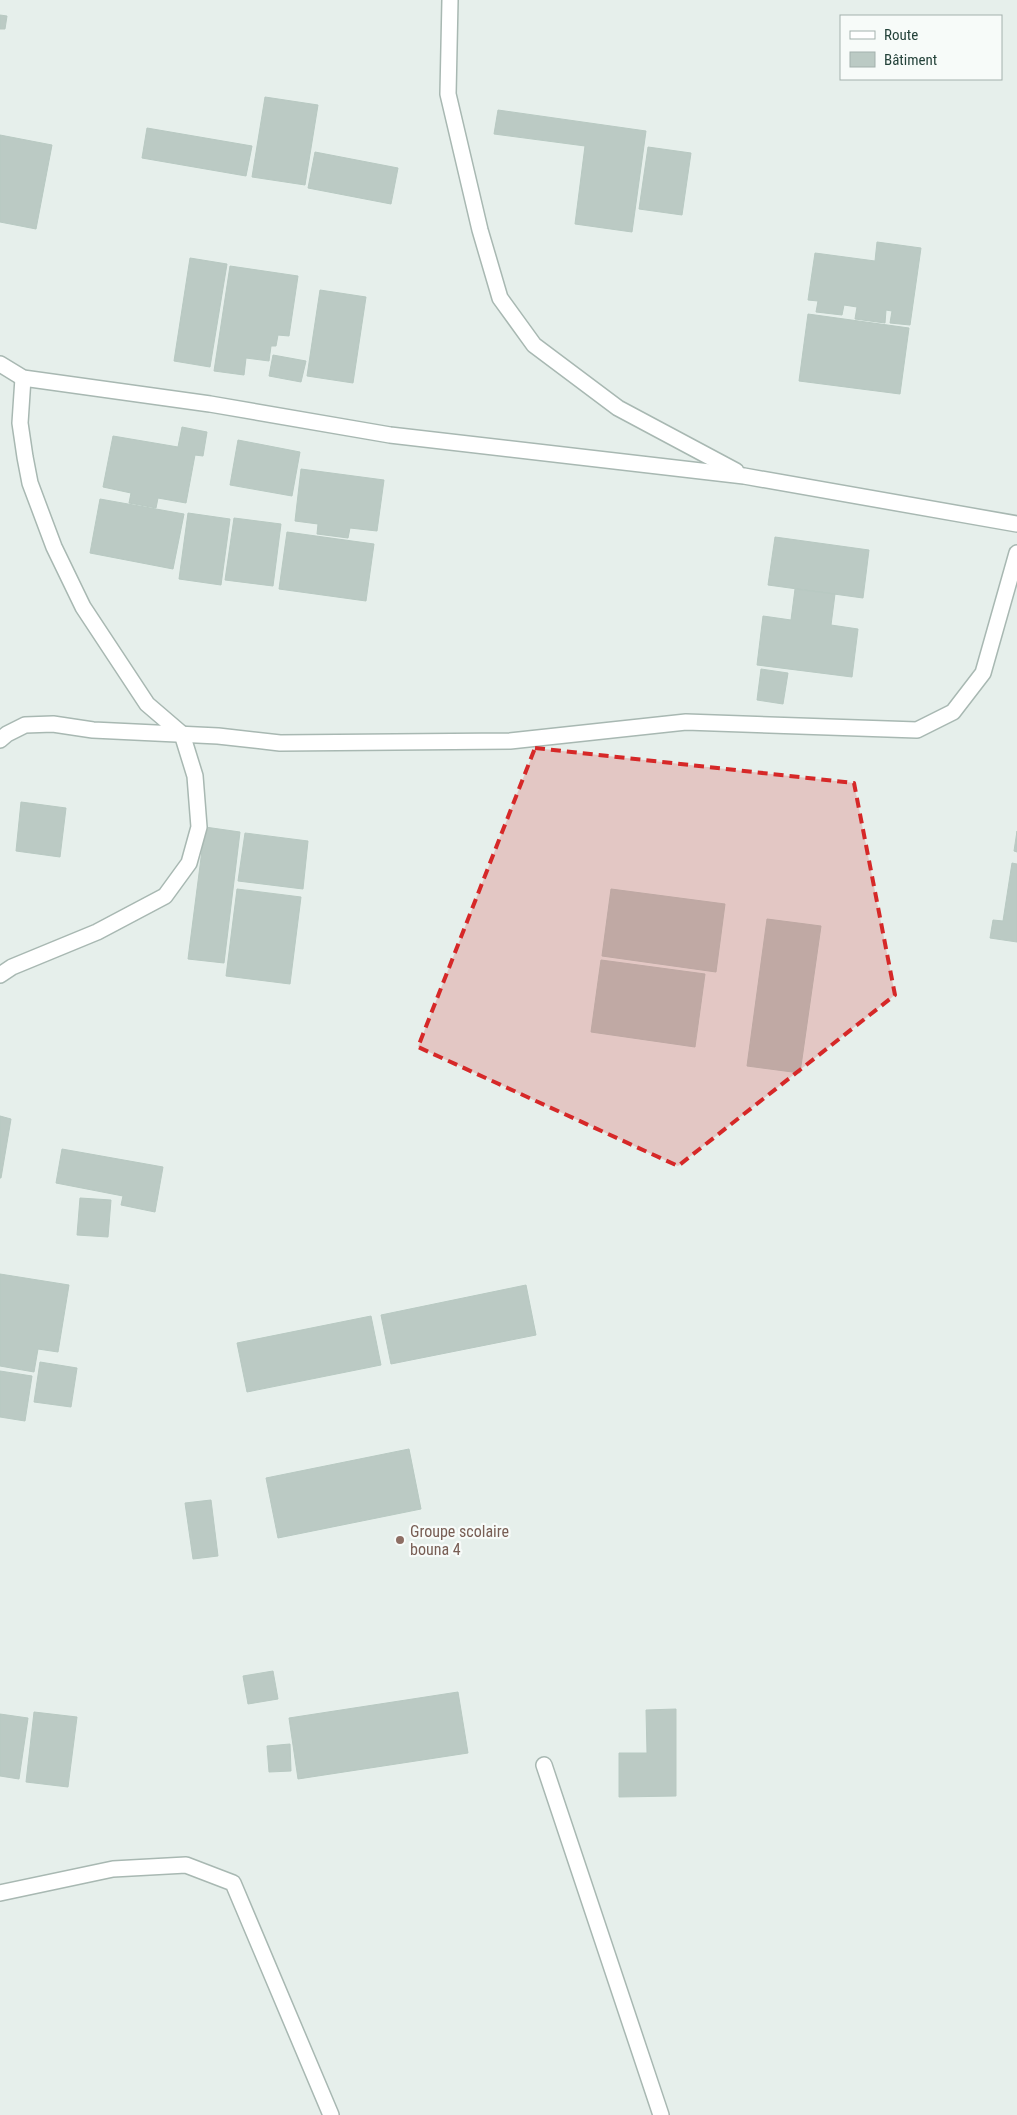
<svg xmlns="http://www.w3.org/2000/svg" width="1017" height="2115" font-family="'Roboto Condensed',sans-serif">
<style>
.building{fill:#bbcac4;stroke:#b8c9c2}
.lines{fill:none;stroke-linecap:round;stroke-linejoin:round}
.service-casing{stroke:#a8b8b2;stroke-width:18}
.minor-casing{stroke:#a8b8b2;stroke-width:18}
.service{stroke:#fff;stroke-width:15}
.minor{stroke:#fff;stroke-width:15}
.marked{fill:#d62828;fill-opacity:0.2;stroke:#d62828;stroke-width:4;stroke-dasharray:10 6;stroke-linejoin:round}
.education-dot{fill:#8d6e63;stroke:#f7fbf9;stroke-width:2}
.labels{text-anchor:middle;stroke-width:4.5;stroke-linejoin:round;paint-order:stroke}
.education-label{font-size:16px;fill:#785e54;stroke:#f7fbf9;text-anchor:start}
</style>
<rect width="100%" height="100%" fill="#e6efeb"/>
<g class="building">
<polygon points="0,15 7,16 5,29 0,29"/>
<polygon points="265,97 318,105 305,185 252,177"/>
<polygon points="498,110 646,131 632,232 575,224 585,146 494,134"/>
<polygon points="147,128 252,146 246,176 142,158"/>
<polygon points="0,135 52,145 36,229 0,222"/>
<polygon points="648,147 691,153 682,215 639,209"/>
<polygon points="315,152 398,168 391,204 308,188"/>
<polygon points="877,242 921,248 910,325 890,323 892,311 886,310 885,323 855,319 857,307 844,305 842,315 816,312 818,301 808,300 815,253 875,261"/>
<polygon points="190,258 227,264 210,367 174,361"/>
<polygon points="230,266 298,276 289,336 278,335 276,346 271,346 269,361 246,358 244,375 214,371"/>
<polygon points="320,290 366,297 353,383 307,376"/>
<polygon points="808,314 909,328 900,394 799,381"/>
<polygon points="273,355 306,361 301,382 269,376"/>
<polygon points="182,427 207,432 203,456 195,455 186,503 158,498 156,508 129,503 131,493 103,487 113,436 178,447"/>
<polygon points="238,440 300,452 292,496 230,485"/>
<polygon points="301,469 384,480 377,531 350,528 348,538 317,534 318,524 295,521"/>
<polygon points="100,499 184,514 173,569 90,553"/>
<polygon points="188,513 230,519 221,585 179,579"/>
<polygon points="234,518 281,524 273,586 225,580"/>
<polygon points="287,532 374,544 366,601 279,589"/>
<polygon points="775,537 869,550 863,598 768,585"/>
<polygon points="795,589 835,594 831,625 858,629 852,677 757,665 763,616 791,620"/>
<polygon points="761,669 788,673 783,704 757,700"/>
<polygon points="21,802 66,808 60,857 16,851"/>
<polygon points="205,827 240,832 224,963 188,959"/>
<polygon points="1017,831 1017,852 1014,851"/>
<polygon points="245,833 308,841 303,889 238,881"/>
<polygon points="1012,863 1017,864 1017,942 990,938 993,920 1003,921"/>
<polygon points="237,889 301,897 290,984 226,976"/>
<polygon points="611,889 725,904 716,972 602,956"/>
<polygon points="767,919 821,926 800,1073 747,1066"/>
<polygon points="601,960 705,974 695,1047 591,1032"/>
<polygon points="0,1116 11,1119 1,1178 0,1178"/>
<polygon points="62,1149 163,1167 155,1212 121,1205 123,1196 56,1183"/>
<polygon points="80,1198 111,1200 108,1237 77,1235"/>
<polygon points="0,1274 69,1285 58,1352 38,1349 34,1372 0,1366"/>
<polygon points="526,1285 536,1335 391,1364 381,1315"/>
<polygon points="371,1316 381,1365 247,1392 237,1343"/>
<polygon points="40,1362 77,1368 71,1407 34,1402"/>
<polygon points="0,1371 32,1376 25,1421 0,1417"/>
<polygon points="409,1449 421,1509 278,1538 266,1478"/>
<polygon points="211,1500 218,1556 193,1559 185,1503"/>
<polygon points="273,1671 278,1699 248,1704 243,1676"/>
<polygon points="458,1692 468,1753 298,1779 289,1718"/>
<polygon points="676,1709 676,1796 619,1797 619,1753 647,1753 646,1710"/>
<polygon points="34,1712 77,1717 68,1787 26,1782"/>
<polygon points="0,1714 28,1718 19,1779 0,1776"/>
<polygon points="290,1744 291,1771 269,1772 267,1746"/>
</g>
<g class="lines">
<g class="service-casing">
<polyline id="service" points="544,1765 661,2115"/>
</g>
<g class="minor-casing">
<g id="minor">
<polyline points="450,0 448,94 480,230 500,298 534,345 618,408 736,471"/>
<polyline points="0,364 23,378 210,404 390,435 744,476 1017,524"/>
<polyline points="0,740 7,734 25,725 53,724 93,730 218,736 280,743 510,741 686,722 917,730 953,712 983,673 1017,553"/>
<polyline points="0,975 12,967 97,932 165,896 189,863 199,827 195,776 182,734 147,704 83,607 54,547 30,483 25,457 20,423 23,378"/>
<polyline points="0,1893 113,1869 186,1865 233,1883 331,2115"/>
</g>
</g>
<use href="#service" class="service"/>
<use href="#minor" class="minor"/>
</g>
<path class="marked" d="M535,748L854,783L895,995L678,1166L418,1047Z"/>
<circle class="education-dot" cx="400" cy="1540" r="5"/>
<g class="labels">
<g class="education-label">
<text x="410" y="1537">Groupe scolaire<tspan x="410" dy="18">bouna 4</tspan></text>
</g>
</g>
<rect x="840" y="15" width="162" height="65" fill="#f7fbf9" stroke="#a3b1ad"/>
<rect x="850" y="31" width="25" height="8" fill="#ffffff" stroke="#a3b1ad"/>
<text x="884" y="40" font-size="15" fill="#24423a">Route</text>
<rect x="850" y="52" width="25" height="15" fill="#bbcac4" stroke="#a3b1ad"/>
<text x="884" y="65" font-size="15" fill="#24423a">Bâtiment</text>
</svg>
